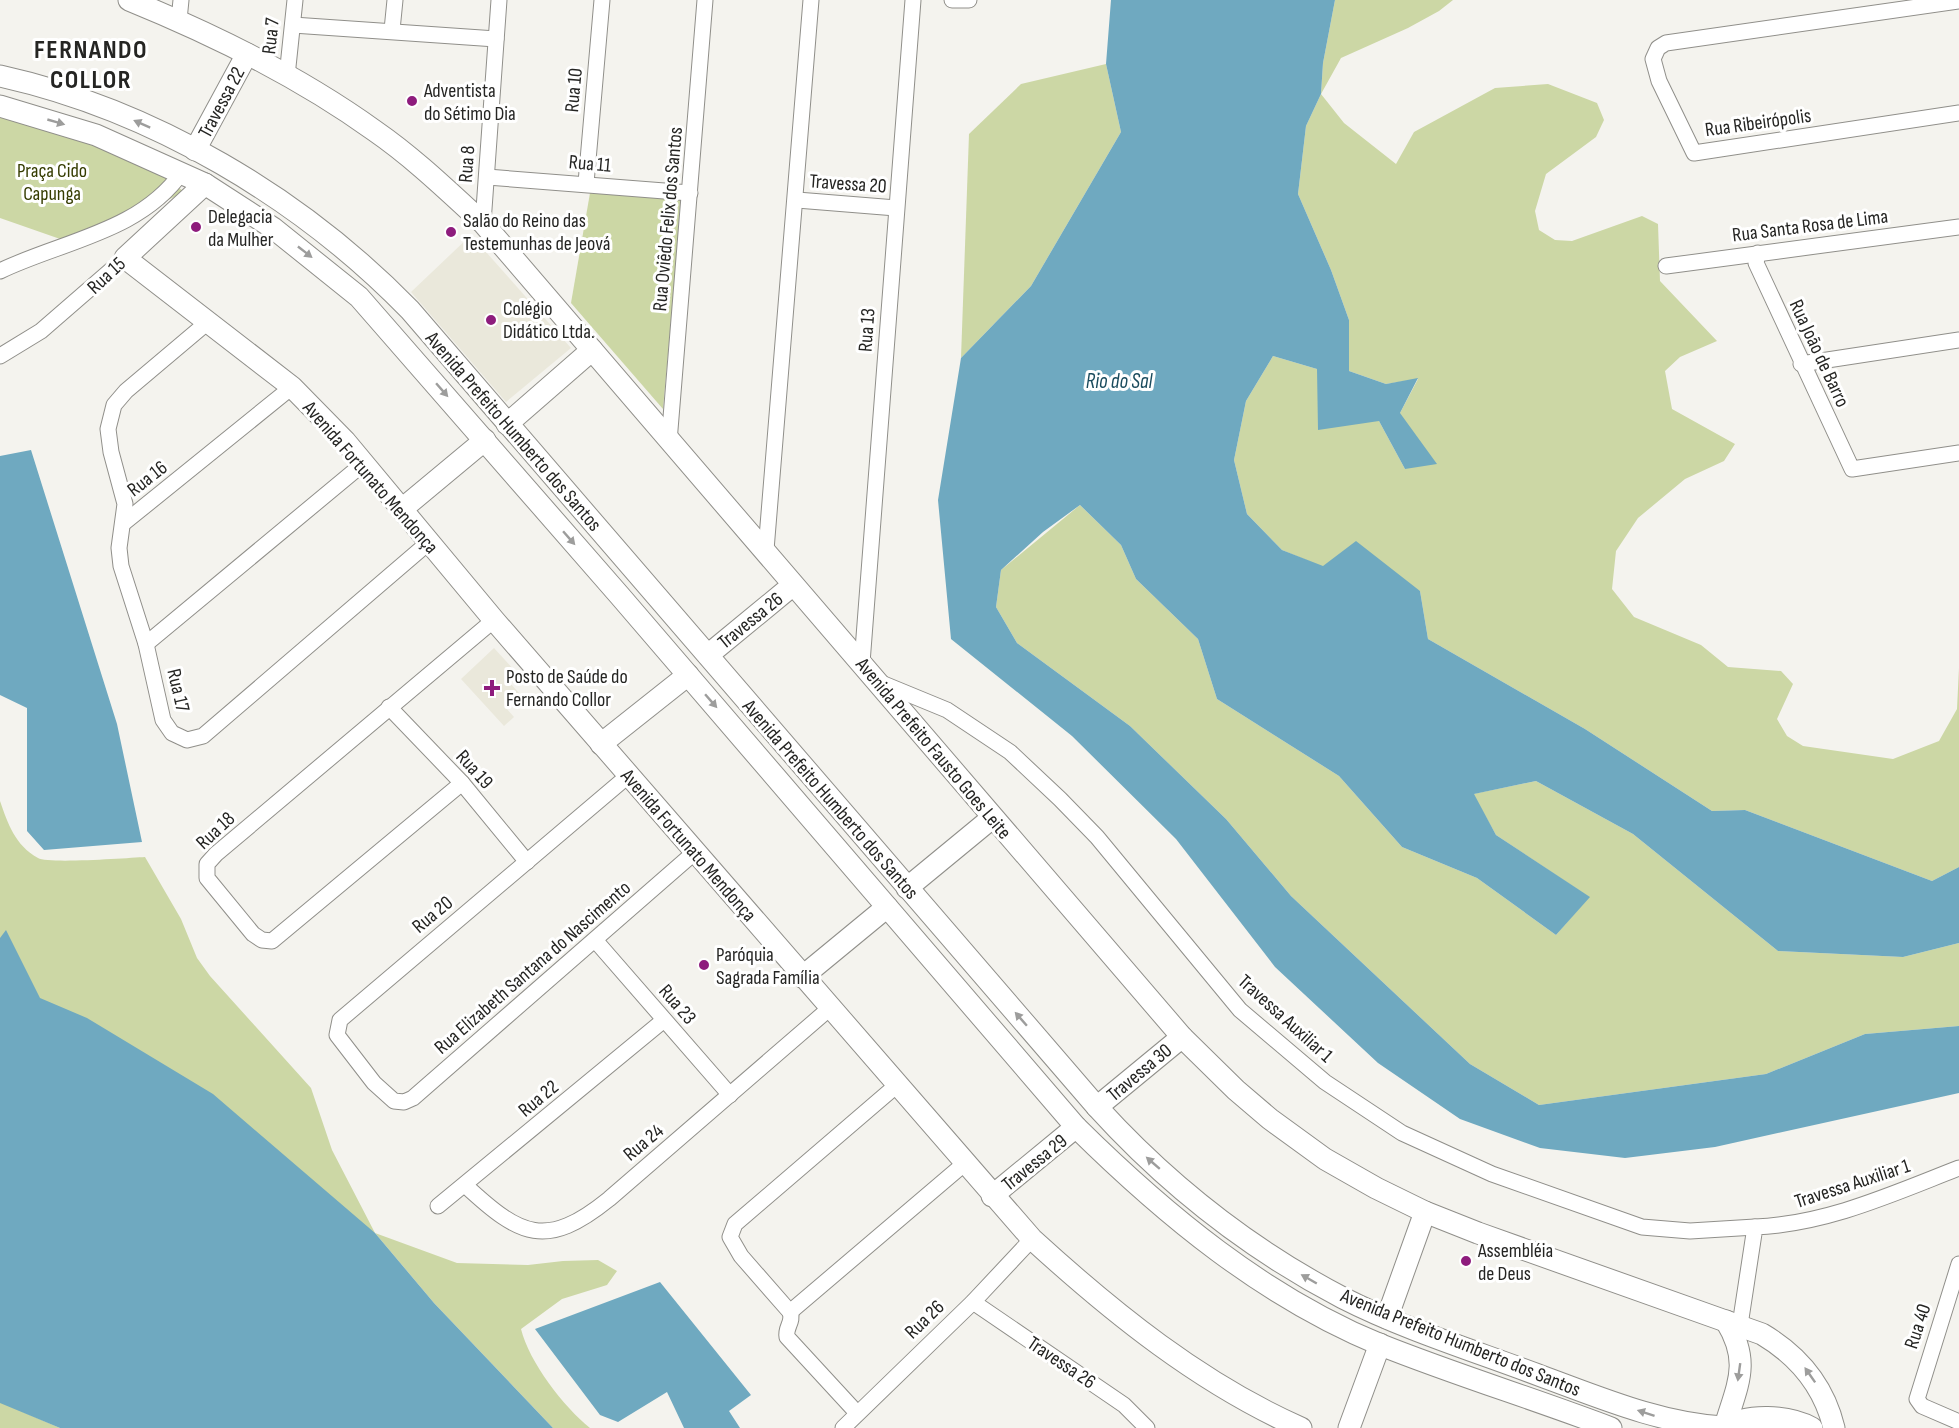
<svg xmlns="http://www.w3.org/2000/svg" width="1959" height="1428" font-family="'Sofia Sans Condensed',sans-serif">
<style>
.built{fill:#eae8db}
.green{fill:#ccd7a5}
.water{fill:#6fa9c0}
.lines{fill:none;stroke-linecap:round;stroke-linejoin:round}
.street-casing{stroke:#908f8a;stroke-width:17}
.secondary-casing{stroke:#908f8a;stroke-width:23}
.street{stroke:#fff;stroke-width:15}
.secondary{stroke:#fff;stroke-width:21}
.oneway{fill:#9d9d9c}
.poi-dot{fill:#8e1c7d;stroke:#fff;stroke-width:2}
.labels{text-anchor:middle;stroke-width:6;stroke-linejoin:round;paint-order:stroke}
.street-label{font-size:20px;fill:#252523;stroke:#fff}
.poi-label{font-size:20px;fill:#252523;stroke:#fff;text-anchor:start}
.park-label{font-size:20px;fill:#353c00;stroke:#fff}
.water-label{font-size:21px;font-style:italic;fill:#1a4b5d;stroke:#fff}
.district-label{font-size:26px;font-weight:bold;letter-spacing:1.5px;fill:#252523;stroke:#fff}
</style>
<rect width="100%" height="100%" fill="#f4f3ee"/>
<g class="built">
<polygon points="471,235 571,348 506,402 411,292"/>
<polygon points="494,648 517,673 509,682 520,694 506,708 514,717 504,726 461,679"/>
</g>
<g class="green">
<polygon points="1335,0 1453,0 1439,11 1408,28 1341,58 1321,94 1344,123 1396,164 1414,132 1495,88 1548,84 1597,103 1604,120 1596,137 1546,174 1535,211 1539,230 1555,240 1572,241 1642,216 1658,224 1660,281 1717,341 1680,357 1665,371 1672,409 1735,444 1724,461 1685,479 1638,518 1616,551 1612,589 1634,617 1701,645 1728,667 1781,671 1793,684 1777,719 1787,736 1803,746 1893,759 1939,741 1957,709 1959,668 1959,867 1932,881 1745,810 1712,811 1585,729 1428,639 1420,591 1323,567 1282,550 1247,514 1234,460 1246,401 1273,356 1317,369 1379,421 1405,469 1400,413 1418,379 1386,384 1349,371 1349,320 1331,270 1298,194 1306,126 1321,94 1323,63"/>
<polygon points="1106,64 1121,132 1031,286 961,358 969,134 1021,84"/>
<path d="M0,111C60,131 137,149 184,192L117,225L63,240L0,218Z"/>
<polygon points="590,193 682,199 663,409 571,303"/>
<polygon points="1080,505 1121,545 1136,579 1198,639 1217,699 1339,776 1402,847 1477,878 1556,935 1589,897 1496,835 1473,794 1536,781 1633,834 1778,951 1903,957 1959,943 1959,1026 1865,1034 1766,1074 1539,1105 1470,1064 1291,896 1226,819 1130,726 1017,643 996,607 1001,570"/>
<path d="M0,801C8,824 15,845 38,858C48,864 127,858 145,857L181,919L197,958L210,976L311,1088L332,1150L375,1233L457,1263L528,1265L563,1261L598,1260L617,1271L607,1285L562,1299L521,1329C529,1362 564,1407 590,1428H553L434,1303L375,1233L23,1412L60,1428H0Z"/>
</g>
<g class="water">
<polygon points="1111,0 1335,0 1323,63 1321,94 1306,126 1298,194 1331,270 1349,320 1349,371 1386,384 1418,378 1400,413 1437,464 1405,469 1379,421 1318,430 1317,369 1273,356 1246,401 1234,460 1247,514 1282,550 1323,566 1356,541 1420,591 1428,639 1585,729 1712,811 1745,810 1932,881 1959,867 1959,943 1903,957 1778,951 1633,834 1536,781 1474,794 1496,835 1590,897 1556,935 1477,878 1402,847 1339,776 1217,699 1198,639 1136,579 1121,545 1080,505 1043,532 1001,570 996,607 1017,643 1130,726 1226,819 1291,896 1470,1064 1539,1105 1766,1074 1865,1034 1959,1026 1959,1093 1715,1147 1625,1158 1540,1148 1460,1119 1378,1063 1275,967 1176,839 1072,736 951,639 938,500 961,358 1031,286 1121,132 1106,64"/>
<polygon points="31,450 117,724 142,842 44,850 27,831 27,708 0,695 0,456"/>
<polygon points="6,930 40,998 87,1018 213,1094 375,1233 434,1303 553,1428 60,1428 0,1403 0,938"/>
<polygon points="660,1282 751,1395 729,1411 740,1428 684,1428 667,1392 618,1422 600,1415 535,1329"/>
</g>
<g class="lines">
<g class="street-casing">
<g id="street">
<polyline points="952,0 969,0"/>
<polyline points="1959,1 1666,43 1658,48 1653,59 1659,81 1694,153 1959,113"/>
<polyline points="179,20 181,0"/>
<polyline points="293,25 496,39"/>
<polyline points="392,30 395,0"/>
<polyline points="287,76 295,0"/>
<polyline points="487,177 690,193"/>
<polyline points="586,183 602,0"/>
<polyline points="797,200 896,208"/>
<polyline points="483,223 499,0"/>
<polyline points="1758,253 1756,263 1852,469 1959,453"/>
<polyline points="1666,266 1959,227"/>
<path d="M0,271C62,241 140,232 182,172"/>
<polyline points="209,321 126,391 114,405 108,429 111,452 125,504 119,548 121,566 146,644 163,720 172,733 187,740 203,736 428,543"/>
<polyline points="0,356 41,331 125,258"/>
<polyline points="1801,364 1959,340"/>
<polyline points="669,442 705,0"/>
<polyline points="125,522 292,387"/>
<polyline points="766,550 811,0"/>
<polyline points="146,644 364,463"/>
<polyline points="862,663 913,0"/>
<polyline points="879,682 947,710 1010,752 1060,799 1097,837 1240,1010 1325,1082 1402,1133 1492,1174 1642,1227 1690,1231 1755,1227"/>
<polyline points="389,707 462,783 527,862"/>
<polyline points="629,775 340,1020 337,1035 374,1083 394,1101 404,1102 413,1098 695,852"/>
<polyline points="462,783 272,941 262,940 253,934 207,878 207,864 216,854 494,620"/>
<polyline points="595,940 730,1095"/>
<polyline points="897,1085 735,1224 730,1237 741,1256 790,1312 964,1164"/>
<path d="M466,1186C520,1236 546,1250 609,1199L830,1008"/>
<polyline points="438,1206 664,1020"/>
<polyline points="1959,1264 1917,1399 1922,1406 1959,1422"/>
<polyline points="973,1302 1124,1405 1147,1428"/>
<path d="M790,1312C794,1322 785,1327 787,1337L857,1413"/>
<path d="M1740,1325L1755,1227C1827,1224 1892,1194 1959,1168"/>
<polyline points="843,1428 973,1302 1032,1239"/>
</g>
</g>
<g class="secondary-casing">
<g id="secondary">
<path d="M129,0C215,35 300,77 375,131C414,158 448,191 483,223L1182,1037L1236,1090L1270,1119L1325,1159L1376,1188L1425,1212L1478,1233L1762,1334C1799,1356 1824,1386 1834,1428"/>
<path d="M0,76C153,110 301,198 410,310L1097,1107C1167,1184 1251,1250 1343,1298C1406,1330 1475,1351 1541,1376C1601,1398 1659,1423 1723,1427"/>
<path d="M0,106L96,135L205,184L273,228L359,297L620,596L1076,1127C1165,1215 1264,1297 1381,1345C1456,1375 1535,1399 1611,1428"/>
<polyline points="195,150 247,54"/>
<path d="M205,184L125,258L292,387L345,441L494,620L1032,1239C1113,1313 1201,1384 1301,1428"/>
<polyline points="507,424 592,350"/>
<polyline points="402,509 485,440"/>
<polyline points="708,655 793,585"/>
<polyline points="601,744 688,675"/>
<polyline points="907,888 992,818"/>
<polyline points="802,977 887,907"/>
<polyline points="1097,1107 1182,1037"/>
<polyline points="992,1196 1076,1127"/>
<polyline points="1387,1318 1425,1212"/>
<path d="M1725,1426C1738,1383 1751,1362 1726,1321"/>
<polyline points="1349,1428 1380,1344"/>
<path d="M1723,1428C1747,1413 1788,1415 1812,1428"/>
</g>
</g>
<use href="#street" class="street"/>
<use href="#secondary" class="secondary"/>
</g>
<defs><path id="oneway-solid" d="M-6-.8H1V-3.2L6.5 0L1 3.2V.8H-6Z" transform="scale(1.5)"/></defs>
<g class="oneway">
<use href="#oneway-solid" transform="translate(56 122) rotate(16)"/>
<use href="#oneway-solid" transform="translate(142 124) rotate(-156)"/>
<use href="#oneway-solid" transform="translate(305 252) rotate(38)"/>
<use href="#oneway-solid" transform="translate(442 390) rotate(49)"/>
<use href="#oneway-solid" transform="translate(569 538) rotate(49)"/>
<use href="#oneway-solid" transform="translate(711 701) rotate(49)"/>
<use href="#oneway-solid" transform="translate(1021 1019) rotate(-131)"/>
<use href="#oneway-solid" transform="translate(1153 1163) rotate(-139)"/>
<use href="#oneway-solid" transform="translate(1309 1279) rotate(-150)"/>
<use href="#oneway-solid" transform="translate(1739 1372) rotate(98)"/>
<use href="#oneway-solid" transform="translate(1810 1375) rotate(-125)"/>
<use href="#oneway-solid" transform="translate(1646 1413) rotate(-162)"/>
</g>
<g class="poi-dot">
<circle cx="412" cy="101" r="6"/>
<circle cx="196" cy="227" r="6"/>
<circle cx="451" cy="232" r="6"/>
<circle cx="491" cy="320" r="6"/>
<path d="M489 679h6v6h6v6h-6v6h-6v-6h-6v-6h6z"/>
<circle cx="704" cy="965" r="6"/>
<circle cx="1466" cy="1261" r="6"/>
</g>
<g class="labels">
<g class="street-label">
<text transform="translate(270 36) rotate(-84)" y="7">Rua 7</text>
<text transform="translate(573 90) rotate(-85)" y="7">Rua 10</text>
<text transform="translate(221 102) rotate(-62)" y="7">Travessa 22</text>
<text transform="translate(1758 122) rotate(-8)" y="7">Rua Ribeirópolis</text>
<text transform="translate(590 163) rotate(5)" y="7">Rua 11</text>
<text transform="translate(466 164) rotate(-86)" y="7">Rua 8</text>
<text transform="translate(848 183) rotate(4)" y="7">Travessa 20</text>
<text transform="translate(667 219) rotate(-85)" y="7">Rua Oviêdo Felix dos Santos</text>
<text transform="translate(1810 225) rotate(-7)" y="7">Rua Santa Rosa de Lima</text>
<text transform="translate(106 275) rotate(-43)" y="7">Rua 15</text>
<text transform="translate(866 330) rotate(-86)" y="7">Rua 13</text>
<text transform="translate(1820 353) rotate(65)" y="7">Rua João de Barro</text>
<text transform="translate(514 431) rotate(49)" y="7">Avenida Prefeito Humberto dos Santos</text>
<text transform="translate(371 477) rotate(49)" y="7">Avenida Fortunato Mendonça</text>
<text transform="translate(147 478) rotate(-38)" y="7">Rua 16</text>
<text transform="translate(750 620) rotate(-39)" y="7">Travessa 26</text>
<text transform="translate(179 690) rotate(77)" y="7">Rua 17</text>
<text transform="translate(934 748) rotate(50)" y="7">Avenida Prefeito Fausto Goes Leite</text>
<text transform="translate(475 769) rotate(48)" y="7">Rua 19</text>
<text transform="translate(831 799) rotate(49)" y="7">Avenida Prefeito Humberto dos Santos</text>
<text transform="translate(215 830) rotate(-43)" y="7">Rua 18</text>
<text transform="translate(689 845) rotate(49)" y="7">Avenida Fortunato Mendonça</text>
<text transform="translate(432 914) rotate(-40)" y="7">Rua 20</text>
<text transform="translate(532 967) rotate(-41)" y="7">Rua Elizabeth Santana do Nascimento</text>
<text transform="translate(678 1004) rotate(49)" y="7">Rua 23</text>
<text transform="translate(1286 1018) rotate(42)" y="7">Travessa Auxiliar 1</text>
<text transform="translate(1139 1072) rotate(-40)" y="7">Travessa 30</text>
<text transform="translate(538 1098) rotate(-40)" y="7">Rua 22</text>
<text transform="translate(643 1142) rotate(-40)" y="7">Rua 24</text>
<text transform="translate(1034 1162) rotate(-39)" y="7">Travessa 29</text>
<text transform="translate(1852 1183) rotate(-18)" y="7">Travessa Auxiliar 1</text>
<text transform="translate(924 1319) rotate(-44)" y="7">Rua 26</text>
<text transform="translate(1917 1326) rotate(-72)" y="7">Rua 40</text>
<text transform="translate(1461 1342) rotate(22)" y="7">Avenida Prefeito Humberto dos Santos</text>
<text transform="translate(1062 1362) rotate(34)" y="7">Travessa 26</text>
</g>
<g class="poi-label">
<text x="424" y="97">Adventista<tspan x="424" dy="23">do Sétimo Dia</tspan></text>
<text x="208" y="223">Delegacia<tspan x="208" dy="23">da Mulher</tspan></text>
<text x="463" y="227">Salão do Reino das<tspan x="463" dy="23">Testemunhas de Jeová</tspan></text>
<text x="503" y="315">Colégio<tspan x="503" dy="23">Didático Ltda.</tspan></text>
<text x="506" y="683">Posto de Saúde do<tspan x="506" dy="23">Fernando Collor</tspan></text>
<text x="716" y="961">Paróquia<tspan x="716" dy="23">Sagrada Família</tspan></text>
<text x="1478" y="1257">Assembléia<tspan x="1478" dy="23">de Deus</tspan></text>
</g>
<g class="park-label">
<text x="52" y="177">Praça Cido<tspan x="52" dy="23">Capunga</tspan></text>
</g>
<g class="water-label">
<text x="1119" y="388">Rio do Sal</text>
</g>
<g class="district-label">
<text x="91" y="58">FERNANDO<tspan x="91" dy="30">COLLOR</tspan></text>
</g>
</g>
</svg>
